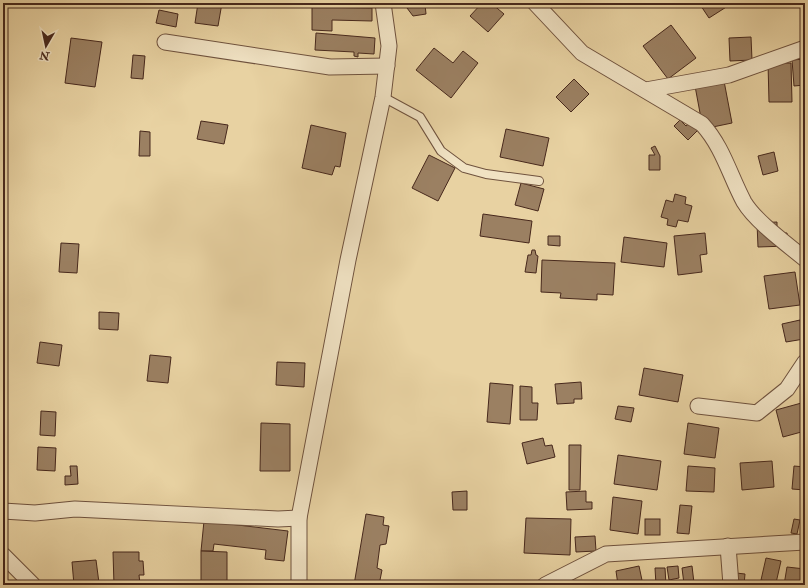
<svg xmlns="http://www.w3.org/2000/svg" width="808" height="588" font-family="'IM FELL Double Pica',serif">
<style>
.building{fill:#9b8062;stroke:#47281c}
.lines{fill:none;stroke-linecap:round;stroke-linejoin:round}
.service-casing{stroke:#6f523e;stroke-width:10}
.minor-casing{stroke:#6f523e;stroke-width:17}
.service{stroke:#f0e2c3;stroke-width:8}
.minor{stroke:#f0e2c3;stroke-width:15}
</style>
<rect width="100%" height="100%" fill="#e8d2a2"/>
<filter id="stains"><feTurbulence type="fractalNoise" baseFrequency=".005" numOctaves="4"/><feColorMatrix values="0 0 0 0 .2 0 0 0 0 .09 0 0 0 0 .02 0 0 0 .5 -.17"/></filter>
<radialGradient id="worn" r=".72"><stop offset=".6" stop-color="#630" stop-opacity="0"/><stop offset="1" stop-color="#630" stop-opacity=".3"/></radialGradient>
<g class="building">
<polygon points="158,3 185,3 185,6 158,5"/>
<polygon points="198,3 222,3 218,26 195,23"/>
<polygon points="482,3 491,3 504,14 488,32 470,16"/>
<polygon points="699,3 731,3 731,4 709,18"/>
<polygon points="425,4 426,14 413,16 407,8"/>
<polygon points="312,7 372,8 372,21 332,20 332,31 312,30"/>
<polygon points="159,10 178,14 176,27 156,23"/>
<polygon points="671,25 696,58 668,79 643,46"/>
<polygon points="316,33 375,38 374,54 358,53 358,57 354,56 354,52 315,50"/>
<polygon points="751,37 752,60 730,61 729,38"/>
<polygon points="71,38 102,42 95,87 65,83"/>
<polygon points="434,48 453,63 463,51 478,63 451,98 416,70"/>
<polygon points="133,55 145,56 143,79 131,78"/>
<polygon points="805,59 805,85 794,86 792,60"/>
<polygon points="768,63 791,63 792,102 769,102"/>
<polygon points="574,79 589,94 571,112 556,97"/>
<polygon points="724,81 732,123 703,129 695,86"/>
<polygon points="680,120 686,126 692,121 700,128 688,140 674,126"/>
<polygon points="201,121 228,125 224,144 197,139"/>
<polygon points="311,125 346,133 340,167 335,166 332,175 302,168"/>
<polygon points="506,129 549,138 543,166 500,157"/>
<polygon points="140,131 150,132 150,156 139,156"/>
<polygon points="655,146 660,156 660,170 649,170 649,155 655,155 651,148"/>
<polygon points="774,152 778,171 763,175 758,156"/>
<polygon points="429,155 455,168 438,201 412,188"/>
<polygon points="521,183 544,189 538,211 515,205"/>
<polygon points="675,194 686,197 685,204 692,206 688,222 678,220 676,227 667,225 668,219 661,217 666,200 673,202"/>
<polygon points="483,214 532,221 529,243 480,236"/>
<polygon points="777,222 777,233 787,233 788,246 758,247 757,223"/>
<polygon points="705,233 707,254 700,255 702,272 678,275 674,236"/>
<polygon points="548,236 560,236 560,246 548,245"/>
<polygon points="624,237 667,243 664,267 621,262"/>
<polygon points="61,243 79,244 77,273 59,272"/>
<polygon points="532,250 535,250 536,255 538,256 536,273 525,272 528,255 531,255"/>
<polygon points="542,260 615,263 613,295 597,294 597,300 560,298 561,293 541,292"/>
<polygon points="795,272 800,305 769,309 764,276"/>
<polygon points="99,312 119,313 118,330 99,329"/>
<polygon points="800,320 804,339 786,342 782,324"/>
<polygon points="40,342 62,345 59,366 37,363"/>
<polygon points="150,355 171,357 168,383 147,381"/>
<polygon points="277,362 305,363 304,387 276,385"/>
<polygon points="644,368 683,375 678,402 639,395"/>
<polygon points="581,382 582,399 574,399 574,403 557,404 555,384"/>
<polygon points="490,383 513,385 510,424 487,422"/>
<polygon points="520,386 532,387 532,403 538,403 537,420 520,420"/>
<polygon points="805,402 805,431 783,437 776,410"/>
<polygon points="618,406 634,408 631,422 615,419"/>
<polygon points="41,411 56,412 55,436 40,435"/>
<polygon points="261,423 290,424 290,471 260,471"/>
<polygon points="688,423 719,428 715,458 684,454"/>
<polygon points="543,438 545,446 552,445 555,457 527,464 522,443"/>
<polygon points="569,445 581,445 580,490 569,490"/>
<polygon points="38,447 56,448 55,471 37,470"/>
<polygon points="618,455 661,461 657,490 614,484"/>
<polygon points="772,461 774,487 742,490 740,463"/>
<polygon points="70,466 77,466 78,484 65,485 65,476 71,476"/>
<polygon points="688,466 715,468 714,492 686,491"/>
<polygon points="794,466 805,467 805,490 792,489"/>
<polygon points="467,491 467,510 453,510 452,492"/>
<polygon points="586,491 586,502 592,502 592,509 567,510 566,492"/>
<polygon points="613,497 642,501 638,534 610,530"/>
<polygon points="680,505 692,506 689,534 677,533"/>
<polygon points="366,514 384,517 383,525 389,526 386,544 380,545 377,568 382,570 379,585 354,585"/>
<polygon points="526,518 571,519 570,555 524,553"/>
<rect x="645" y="519" width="15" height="16"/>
<polygon points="794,519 800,520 797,534 791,533"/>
<polygon points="204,521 288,531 284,561 265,559 266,550 214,544 213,551 201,551"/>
<polygon points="595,536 596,551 576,552 575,537"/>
<polygon points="201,551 227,552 227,585 201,585"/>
<polygon points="113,552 139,552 139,561 143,561 144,575 139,575 140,584 114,585"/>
<polygon points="766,558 781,561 776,583 761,580"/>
<polygon points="96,560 99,583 74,585 72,562"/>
<polygon points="639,566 643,585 618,585 616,571"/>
<polygon points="678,566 679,578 669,580 667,567"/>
<polygon points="692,566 694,583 684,584 682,568"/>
<polygon points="787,567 805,569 805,585 784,585"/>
<polygon points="655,568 665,568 666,585 656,585"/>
<polygon points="736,573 745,574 744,585 735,585"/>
<polygon points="168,581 191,582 190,585 168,585"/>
</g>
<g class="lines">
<g class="service-casing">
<polyline id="service" points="383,97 420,117 441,151 464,168 486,174 539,181"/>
</g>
<g class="minor-casing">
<g id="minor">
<path d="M535,3L582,53L702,124C723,147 730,176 744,202C756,222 787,244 805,259"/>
<polyline points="165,42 330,67 387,66"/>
<polyline points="646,90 729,75 805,48"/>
<polyline points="698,406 757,413 787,389 805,362"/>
<polyline points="3,511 35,513 75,509 278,519 299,518"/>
<polyline points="728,546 731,585"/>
<polyline points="3,555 33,585"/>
<polyline points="299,585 299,518 348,260 383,97 389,46 383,3"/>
<polyline points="545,585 606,554 805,542"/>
</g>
</g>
<use href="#service" class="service"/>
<use href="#minor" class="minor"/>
</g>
<rect width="808" height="588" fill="none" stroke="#e8d2a2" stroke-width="16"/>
<rect x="4" y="4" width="800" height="580" fill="none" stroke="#47281c" stroke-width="2"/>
<rect x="8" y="8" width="792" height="572" fill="none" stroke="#47281c"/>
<g transform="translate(46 46) rotate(189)" stroke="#f0e2c3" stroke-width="3" paint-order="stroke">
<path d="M0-3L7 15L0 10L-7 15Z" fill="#47281c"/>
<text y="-6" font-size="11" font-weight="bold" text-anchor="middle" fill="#47281c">N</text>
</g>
<rect width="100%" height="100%" filter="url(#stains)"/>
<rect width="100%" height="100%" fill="url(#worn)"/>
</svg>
